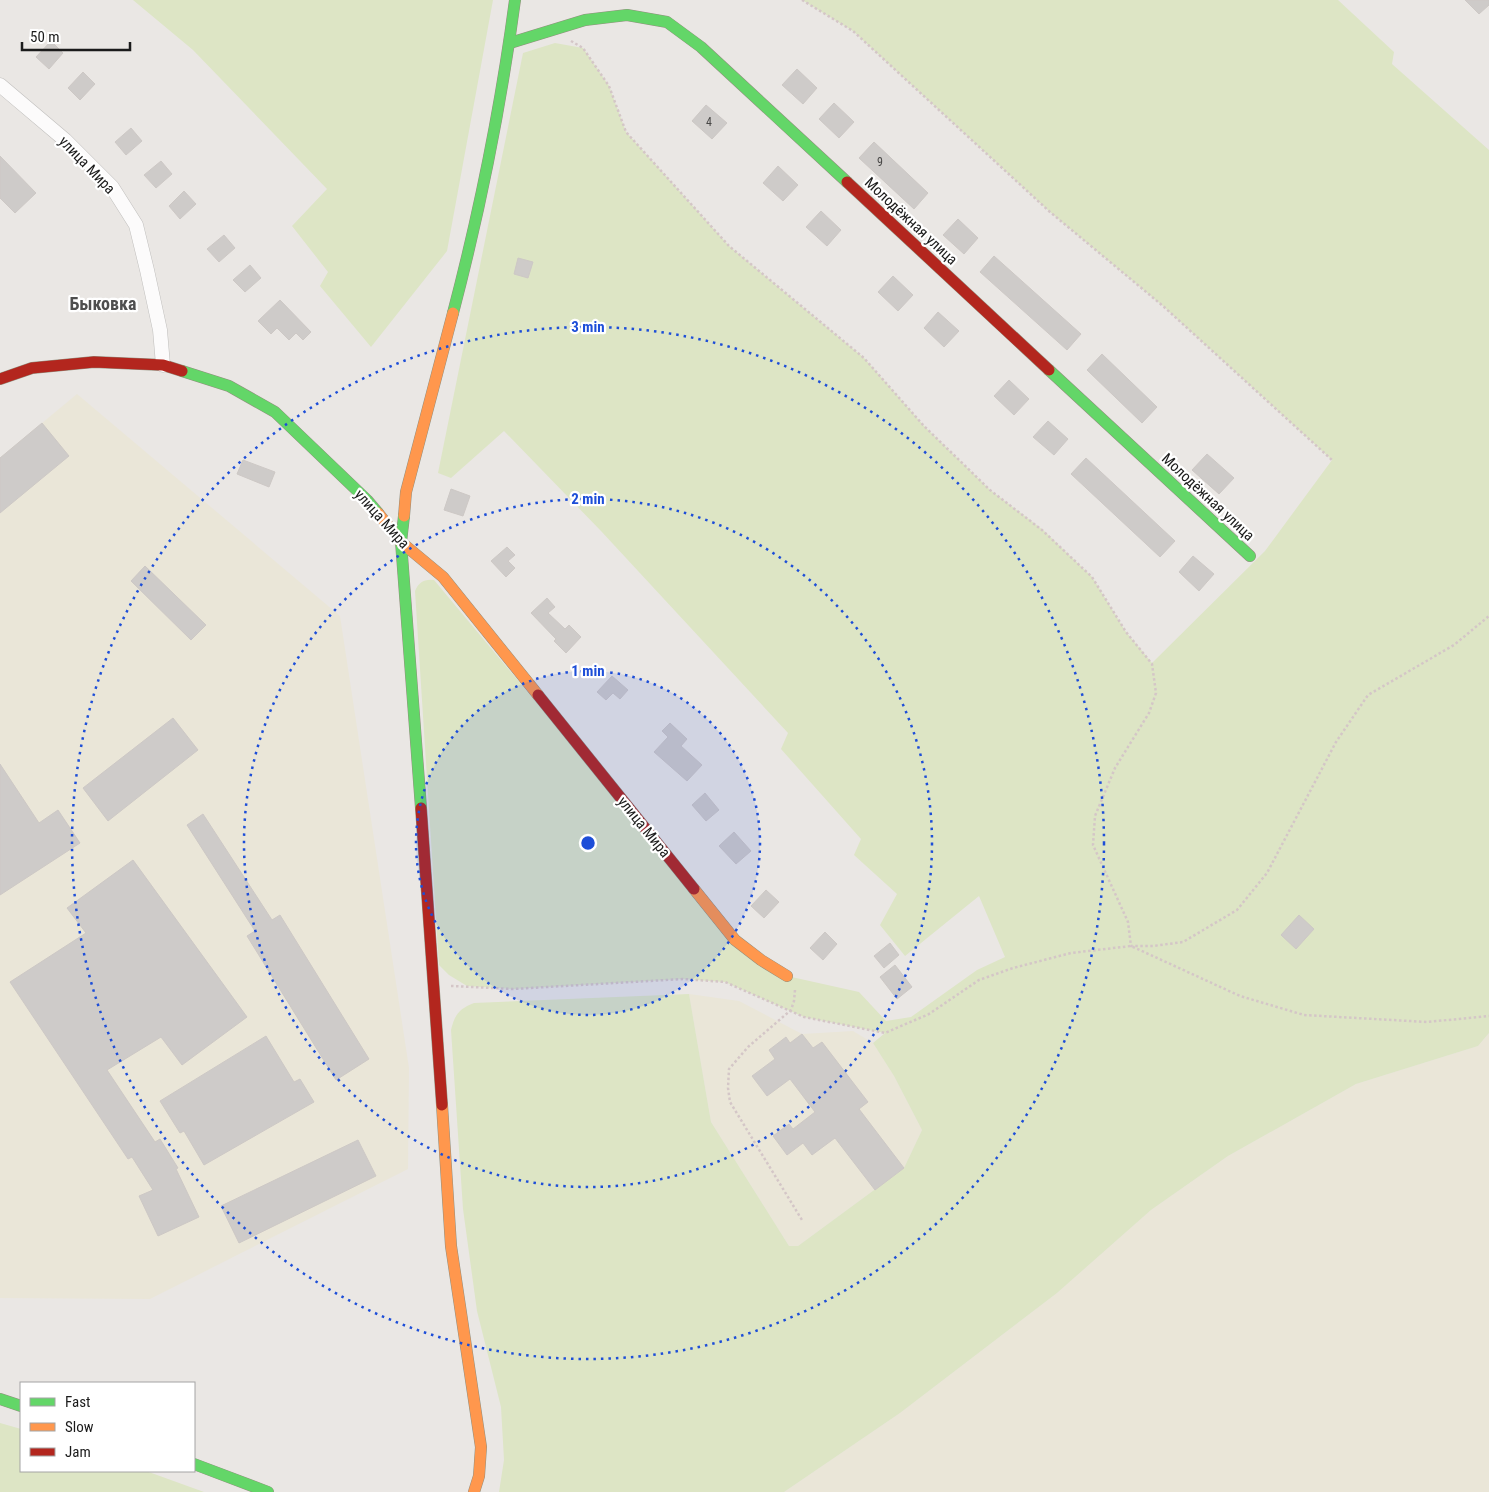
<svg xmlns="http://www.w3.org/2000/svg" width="1489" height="1492" font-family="'Roboto Condensed',sans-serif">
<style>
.farmland{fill:#eae6d8}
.grass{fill:#dde5c5}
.building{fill:#cecbc9;stroke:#cdc8c5}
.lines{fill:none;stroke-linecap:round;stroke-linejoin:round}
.street-casing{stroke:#bfbebc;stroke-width:15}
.fast-casing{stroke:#928f7e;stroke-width:12}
.slow-casing{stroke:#928f7e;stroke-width:12}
.jam-casing{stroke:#928f7e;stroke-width:12}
.path{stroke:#d4c6c7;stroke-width:2.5;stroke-dasharray:2.5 2.5;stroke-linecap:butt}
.street{stroke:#fcfbfb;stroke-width:14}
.fast{stroke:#63d668;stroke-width:11}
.slow{stroke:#ff974d;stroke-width:11}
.jam{stroke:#b3261e;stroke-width:11}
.ring{fill:none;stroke:#1d4ed8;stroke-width:2.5;stroke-dasharray:2.5 5}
.labels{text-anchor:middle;stroke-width:4.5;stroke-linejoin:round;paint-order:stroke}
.number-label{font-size:12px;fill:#484746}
.street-label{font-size:15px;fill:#1b1b1b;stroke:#fff}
.quarter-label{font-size:18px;font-weight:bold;fill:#4e4e4e;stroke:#fff}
.centre{fill:#1d4ed8;stroke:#fff;stroke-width:2.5}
.ring-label{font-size:15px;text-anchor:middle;font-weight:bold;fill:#1d4ed8;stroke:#fff;stroke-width:4.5;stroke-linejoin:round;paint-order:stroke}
</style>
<rect width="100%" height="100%" fill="#eae7e4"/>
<g class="farmland">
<polygon points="77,394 340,616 409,1068 408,1169 150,1299 0,1298 0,458"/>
<polygon points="689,994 739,1001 802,1034 853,1031 873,1043 894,1076 922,1130 904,1168 798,1246 789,1246 711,1122"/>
<polygon points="1489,1033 1489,1492 784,1492 900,1413 1057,1293 1151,1210 1228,1156 1356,1084 1478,1046"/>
</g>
<g class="grass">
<polygon points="133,0 493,0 447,251 371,347 320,286 328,272 292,226 327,189 193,50"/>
<path d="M802,0H1338L1394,52L1392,64L1489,150V1033L1478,1046L1356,1084L1228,1156L1151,1210L1057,1293L900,1413L784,1492H499L504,1460L501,1407L477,1311L463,1209L451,1030C455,1014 459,1009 474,1003L689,994L711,1122L789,1246H798L904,1168L922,1130L894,1076L873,1043L885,1033L804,1017L725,982L683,979L513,989L467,986L449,975L439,965L415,591C419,582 424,579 434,580L735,940L787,976L859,992L886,1021L911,1017L977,970L1005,957L979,896L905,956L880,925L897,894L854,855L861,839L781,749L788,733L601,531L504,431L451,478L438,473L523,53L555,43L583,48L609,86L626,132L729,246L864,358L924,426L990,490L1043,530L1092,577L1126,632L1152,663L1265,551L1332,460L1163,306L1050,212L853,31Z"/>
<polygon points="0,1423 21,1429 21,1471 146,1471 204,1492 0,1492"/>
</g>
<g class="building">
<polygon points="1465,0 1489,0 1489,5 1479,14"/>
<polygon points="51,41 63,53 49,69 36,57"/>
<polygon points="797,69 817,88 803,104 782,85"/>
<polygon points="83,72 95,84 80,100 68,88"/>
<polygon points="834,103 854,122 839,138 819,119"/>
<polygon points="706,105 727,123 712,139 692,121"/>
<polygon points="131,128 142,141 126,155 115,142"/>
<polygon points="874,142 928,193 914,209 859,158"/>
<polygon points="0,156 36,193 15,213 0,198"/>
<polygon points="161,161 172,174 156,188 144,175"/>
<polygon points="778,166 798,185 783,201 763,183"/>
<polygon points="184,191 196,204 180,219 169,206"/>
<polygon points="821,211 841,230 827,246 806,227"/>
<polygon points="958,219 978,238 964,254 943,235"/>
<polygon points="224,235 235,248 219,262 207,249"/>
<polygon points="994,256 1081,334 1067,350 980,272"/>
<polygon points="518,258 533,262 528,278 514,274"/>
<polygon points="250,265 261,278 245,292 233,280"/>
<polygon points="893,276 913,295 898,311 878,292"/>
<polygon points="280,300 311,332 303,340 296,333 289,340 277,328 271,334 258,321"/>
<polygon points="938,312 959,331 944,347 924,328"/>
<polygon points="1102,354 1157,407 1142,423 1087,370"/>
<polygon points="1009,380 1029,399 1014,415 994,396"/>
<polygon points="1048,421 1068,439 1054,455 1033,437"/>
<polygon points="42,423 69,456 0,513 0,458"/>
<polygon points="1207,454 1234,478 1219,494 1192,470"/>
<polygon points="1086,458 1175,541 1160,557 1071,474"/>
<polygon points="243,460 275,472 269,487 237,474"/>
<polygon points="451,489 470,496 463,516 444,510"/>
<polygon points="507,547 515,555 508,561 515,568 506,577 491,561"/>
<polygon points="1193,556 1214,574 1199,591 1179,572"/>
<polygon points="145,566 206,625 191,640 131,581"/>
<polygon points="547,598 555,607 548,613 565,629 569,625 581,637 566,653 554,641 556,639 531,613"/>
<polygon points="612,676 628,690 620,699 613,693 606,700 597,692"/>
<polygon points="173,718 198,750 108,821 83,788"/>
<polygon points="670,723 687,739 681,746 702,765 687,781 654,752 668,737 662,731"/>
<polygon points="0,764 39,823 58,810 80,843 0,895"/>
<polygon points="705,793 719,810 706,821 692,805"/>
<polygon points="203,814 272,920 280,915 369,1059 336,1080 247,936 255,931 187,825"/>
<polygon points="734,832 751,851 736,864 719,846"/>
<polygon points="133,860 247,1017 182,1065 161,1037 107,1070 155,1142 160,1139 178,1168 176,1169 199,1217 158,1236 139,1196 153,1190 132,1157 128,1159 10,982 86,933 67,908"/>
<polygon points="766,890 779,902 764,918 751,906"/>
<polygon points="1299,915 1314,929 1296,949 1281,935"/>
<polygon points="825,932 837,944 823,960 810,948"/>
<polygon points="890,943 899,955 884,968 874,956"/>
<polygon points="895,965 912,987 897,999 880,977"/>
<polygon points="802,1034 813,1048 822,1042 868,1102 859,1109 904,1168 875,1190 835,1138 812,1155 803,1143 787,1155 773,1136 789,1124 793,1129 815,1112 790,1079 767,1096 752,1076 775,1059 769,1050 786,1037 790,1043"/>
<polygon points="266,1036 294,1082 300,1079 314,1102 204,1165 184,1131 180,1133 160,1101"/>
<polygon points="358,1140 376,1176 239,1243 221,1206"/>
</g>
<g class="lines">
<g class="street-casing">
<polyline id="street" points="0,85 65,140 112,187 136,225 147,270 160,330 163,365"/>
</g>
<g class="fast-casing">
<g id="fast">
<polyline points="510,43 585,20 627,15 667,22 701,47 847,182"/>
<path d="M453,313C480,210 501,106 515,0"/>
<polyline points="1049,370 1250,556"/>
<polyline points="182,371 229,386 275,412 367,500 378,513"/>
<polyline points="404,516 401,542 421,808"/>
<polyline points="0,1399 21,1406"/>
<polyline points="194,1464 268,1492"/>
</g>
</g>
<g class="slow-casing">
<g id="slow">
<polyline points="378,513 401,542 443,577 538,695"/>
<polyline points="404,516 406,492 453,313"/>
<polyline points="694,889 735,940 761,960 787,976"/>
<polyline points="442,1105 451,1246 481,1447 479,1476 474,1492"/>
</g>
</g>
<g class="jam-casing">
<g id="jam">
<polyline points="847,182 1049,370"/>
<polyline points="0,379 32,368 94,362 163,365 182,371"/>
<polyline points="538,695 694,889"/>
<polyline points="421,808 442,1105"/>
</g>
</g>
<g class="path">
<polyline points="802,0 853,31 1050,212 1163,306 1332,460"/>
<polyline points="571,41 583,48 609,86 626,132 729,246 864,358 924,426 990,490 1042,530 1092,577 1126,632 1152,664 1156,693 1149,713 1115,768 1095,816 1093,845 1128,922 1131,946 1153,946 1183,942 1237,910 1267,873 1336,742 1368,695 1454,645 1489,616"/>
<polyline points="451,986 513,989 683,979 725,982 804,1017 885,1033 929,1014 979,980 1013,968 1071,953 1131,946 1240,996 1304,1015 1427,1022 1489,1016"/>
<polyline points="795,990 794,1001 791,1010 748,1047 729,1069 728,1088 730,1102 802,1220"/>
</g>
<use href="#street" class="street"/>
<use href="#fast" class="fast"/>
<use href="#slow" class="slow"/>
<use href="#jam" class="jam"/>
</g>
<circle cx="588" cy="843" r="172" fill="#1d4ed8" fill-opacity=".12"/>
<g class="ring">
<circle cx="588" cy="843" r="172"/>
<circle cx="588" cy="843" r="344"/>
<circle cx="588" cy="843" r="516"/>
</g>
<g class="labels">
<g class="number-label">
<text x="709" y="126">4</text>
<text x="880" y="166">9</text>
</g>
<g class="street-label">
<text transform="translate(87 165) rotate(46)" y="5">улица Мира</text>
<text transform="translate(911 221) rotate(43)" y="5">Молодёжная улица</text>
<text transform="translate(1208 497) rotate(43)" y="5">Молодёжная улица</text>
<text transform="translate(382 519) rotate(48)" y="5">улица Мира</text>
<text transform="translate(644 827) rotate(51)" y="5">улица Мира</text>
</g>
<g class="quarter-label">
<text x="103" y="310">Быковка</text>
</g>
</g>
<circle cx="588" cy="843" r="8" class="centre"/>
<g class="ring-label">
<text x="588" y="332">3 min</text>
<text x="588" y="504">2 min</text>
<text x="588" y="676">1 min</text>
</g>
<rect x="20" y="1382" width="175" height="90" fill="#ffffff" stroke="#a4a4a4"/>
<rect x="30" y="1398" width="25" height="8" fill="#63d668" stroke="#a4a4a4"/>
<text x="65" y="1407" font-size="15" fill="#1b1b1b">Fast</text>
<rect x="30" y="1423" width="25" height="8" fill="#ff974d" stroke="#a4a4a4"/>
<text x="65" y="1432" font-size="15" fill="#1b1b1b">Slow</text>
<rect x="30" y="1448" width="25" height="8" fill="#b3261e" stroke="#a4a4a4"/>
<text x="65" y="1457" font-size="15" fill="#1b1b1b">Jam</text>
<path d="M22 42v8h108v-8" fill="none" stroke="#1b1b1b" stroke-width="2.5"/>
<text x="30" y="42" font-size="15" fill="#1b1b1b" stroke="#ffffff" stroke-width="4" paint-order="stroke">50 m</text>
</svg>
